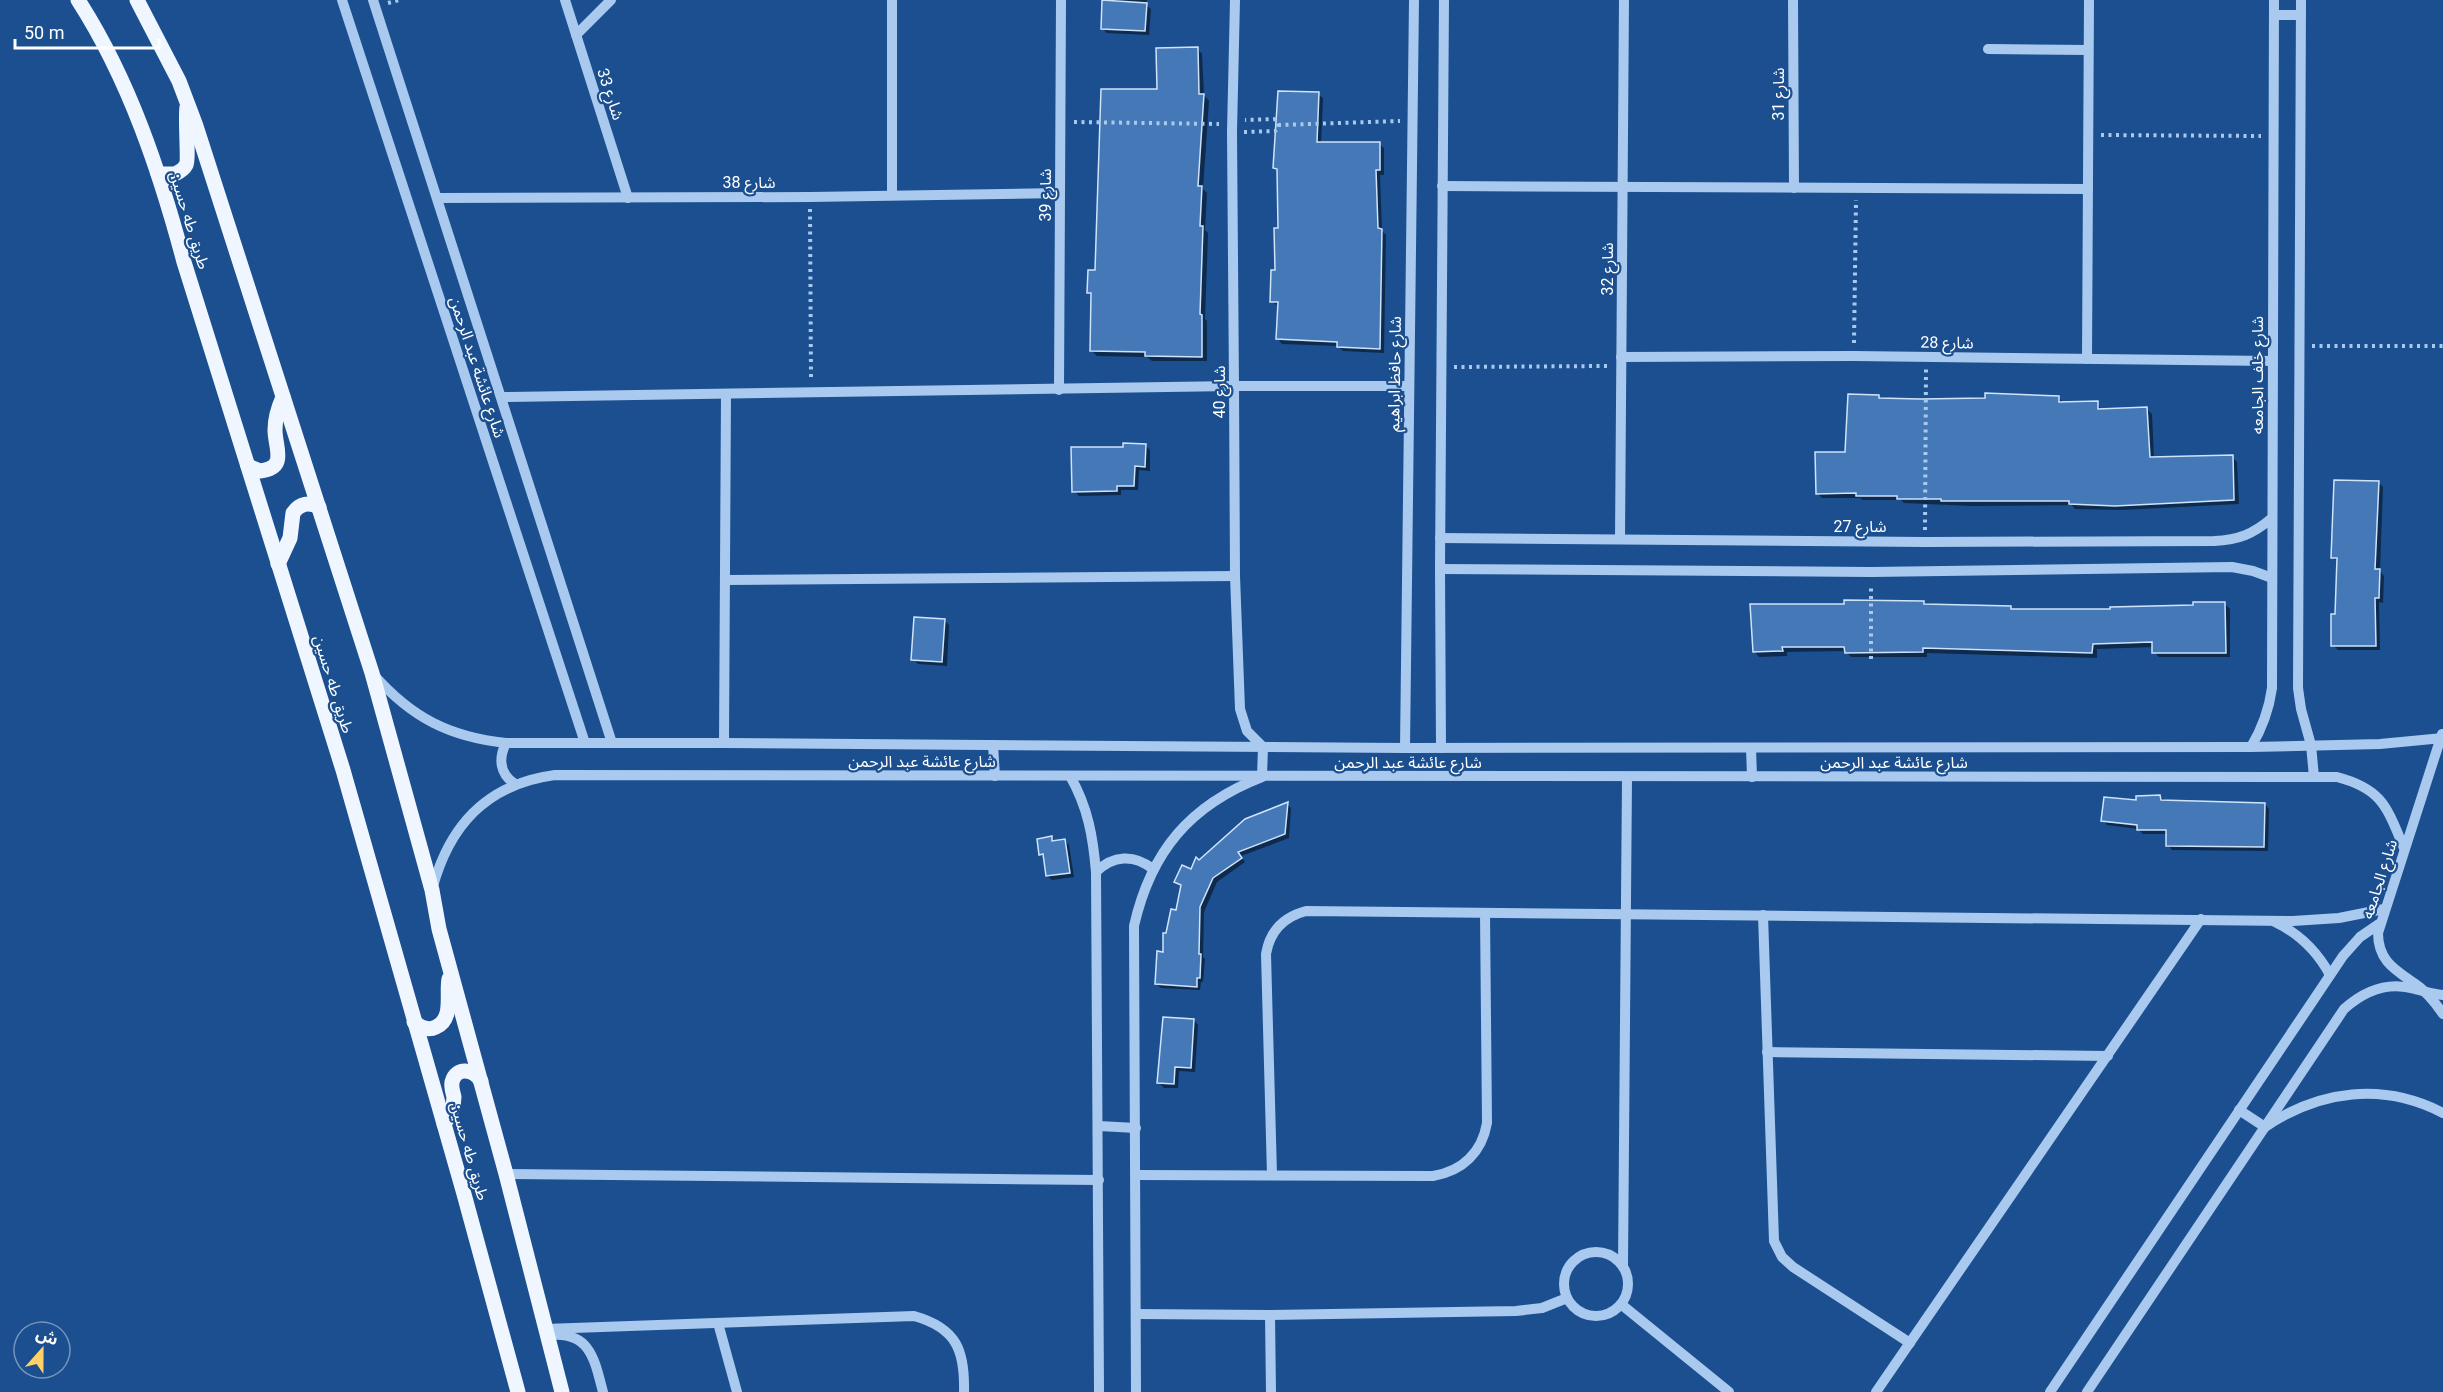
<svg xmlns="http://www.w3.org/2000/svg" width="2443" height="1392" font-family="Roboto,'Noto Sans Arabic',sans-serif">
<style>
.shadow{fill:#0007}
.building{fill:#4478b7;stroke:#cfe3fa;stroke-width:1.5}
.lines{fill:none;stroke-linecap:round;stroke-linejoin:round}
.path{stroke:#a9c9ee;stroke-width:4;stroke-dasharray:3 4.5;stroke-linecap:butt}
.minor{stroke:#a9c9ee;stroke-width:10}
.major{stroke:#f0f6ff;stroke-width:15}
.labels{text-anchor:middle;stroke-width:4.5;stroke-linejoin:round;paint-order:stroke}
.street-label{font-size:16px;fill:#fff;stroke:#1b4f8f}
</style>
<rect width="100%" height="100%" fill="#1b4f8f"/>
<g class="shadow">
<polygon points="1104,0 1147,0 1146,5 1151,9 1149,35 1107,33 1102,28"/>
<polygon points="1197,48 1202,54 1204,95 1209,101 1203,189 1207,193 1205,230 1208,233 1205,319 1207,321 1207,361 1152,361 1147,357 1097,356 1092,351 1092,296 1089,292 1158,91"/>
<polygon points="1318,94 1323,98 1321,144 1379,144 1384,148 1384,175 1380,175 1382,231 1386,235 1384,353 1343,351 1338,346 1282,344 1278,339 1279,306 1272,302 1277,271 1279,229 1279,172 1275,168"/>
<polygon points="1878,397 1881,400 2058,397 2063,402 2097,403 2102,411 2147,409 2152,414 2154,458 2232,457 2237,462 2239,504 2121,510 2075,509 2072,505 1972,506 1904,503 1901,500 1862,500 1860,498 1822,498 1817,493 1847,453"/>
<polygon points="1145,445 1150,450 1150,471 1139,470 1138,490 1121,490 1121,495 1079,496 1074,491 1124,449"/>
<polygon points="2378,482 2383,487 2380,571 2384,576 2383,603 2379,602 2380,650 2338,650 2333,645 2339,562 2332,557"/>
<polygon points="1923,602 1927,606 2011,607 2014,610 2111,611 2224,603 2230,609 2230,657 2159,657 2154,652 2154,647 2097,649 2097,658 1927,653 1927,657 1851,657 1845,651 1787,652 1787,656 1759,657 1754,651 1846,605"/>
<polygon points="944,620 949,625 947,666 918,664 913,659"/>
<polygon points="2160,796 2165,801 2265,804 2269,809 2268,851 2172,850 2168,845 2168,834 2143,834 2138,829 2107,825 2103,820 2138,802"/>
<polygon points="1287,804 1291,808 1289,838 1241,856 1245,862 1217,882 1204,912 1203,957 1205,959 1203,982 1201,982 1200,990 1161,988 1156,984 1167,935 1177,912 1182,887 1176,881 1191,871 1199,862"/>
<polygon points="1051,838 1055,842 1064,840 1069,845 1074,877 1052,880 1047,876 1045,858 1041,854"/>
<polygon points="1194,1020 1198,1025 1195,1072 1179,1071 1178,1088 1164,1088 1159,1083"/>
</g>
<g class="building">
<polygon points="1102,0 1147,3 1145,31 1101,29"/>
<polygon points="1198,47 1199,94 1204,94 1198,186 1202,186 1200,226 1203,226 1200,314 1202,315 1202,357 1145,356 1145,352 1090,351 1091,293 1087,293 1088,270 1095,270 1101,89 1157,89 1156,48"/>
<polygon points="1278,91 1319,92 1317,142 1380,142 1380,170 1376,170 1378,228 1382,229 1380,349 1337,347 1337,342 1276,339 1278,302 1270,302 1271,270 1275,270 1274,228 1278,228 1277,169 1273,168"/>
<polygon points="1985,393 2059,396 2059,402 2098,401 2098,409 2147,407 2150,457 2233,455 2234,500 2115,506 2069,504 2069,501 1941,501 1941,499 1897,499 1897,496 1856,496 1856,493 1816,494 1815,452 1845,452 1848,394 1879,395 1879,398 1920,399 1985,398"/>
<polygon points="1123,443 1146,444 1145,467 1135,466 1134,486 1117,486 1117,491 1072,492 1071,447 1123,447"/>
<polygon points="2334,480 2379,481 2375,569 2380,569 2379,598 2375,598 2376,646 2331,646 2331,614 2335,614 2337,558 2331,558"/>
<polygon points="1844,600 1924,601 1924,604 2011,606 2011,609 2110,609 2110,607 2193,605 2193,602 2225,602 2226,653 2152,653 2152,642 2093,644 2092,653 1923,648 1923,652 1845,653 1844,647 1782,647 1783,651 1753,652 1750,604 1844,604"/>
<polygon points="914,617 945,619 942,662 911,660"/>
<polygon points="2160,795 2161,800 2265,803 2264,847 2166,846 2166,830 2137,830 2137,825 2101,821 2104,797 2136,800 2136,796"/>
<polygon points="1288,802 1285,834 1238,852 1242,858 1213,878 1200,907 1199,954 1201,954 1200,978 1197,978 1197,987 1155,984 1157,951 1163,952 1163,933 1166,933 1171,909 1176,910 1181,885 1174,882 1182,865 1191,869 1196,857 1199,860 1245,819"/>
<polygon points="1052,836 1052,841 1065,839 1070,873 1046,876 1043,854 1039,855 1037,839"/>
<polygon points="1163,1017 1194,1019 1191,1068 1175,1067 1174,1084 1157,1083"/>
</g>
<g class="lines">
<g class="path">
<polyline points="388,3 399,0"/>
<polyline points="1074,122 1219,124"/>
<polyline points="1278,125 1400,121"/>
<polyline points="1244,132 1275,131 1279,128 1278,122 1274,119 1245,120"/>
<polyline points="2101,135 2261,136"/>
<polyline points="810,209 811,379"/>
<polyline points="1854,343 1856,200"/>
<polyline points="2312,346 2443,346"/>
<polyline points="1454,367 1608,366"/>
<polyline points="1925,530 1926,369"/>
<polyline points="1871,659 1871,585"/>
</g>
<g class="minor">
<polyline points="342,0 585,743"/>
<polyline points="373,0 612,743"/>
<polyline points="565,0 628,198"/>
<polyline points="1793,0 1794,188"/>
<polyline points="2301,0 2298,688 2301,709 2311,745 2314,777"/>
<polyline points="2274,15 2301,15"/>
<polyline points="576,35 611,0"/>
<polyline points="1988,49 2088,50"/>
<polyline points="1442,186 2088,189"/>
<polyline points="892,195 892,0"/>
<polyline points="438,198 810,197 1060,193"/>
<polyline points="1621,357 1854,356 2272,361"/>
<polyline points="2087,359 2089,0"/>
<polyline points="1059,390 1061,0"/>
<polyline points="502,397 1234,386 1409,386"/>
<path d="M1440,538L1925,542L2214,541C2239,540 2253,534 2272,518"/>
<polyline points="1620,539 1624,0"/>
<polyline points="1440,569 1871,572 2232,567 2253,571 2272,578"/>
<polyline points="725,580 1235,576"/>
<path d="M374,675C412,718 450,737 506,743H724L1405,748L2251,747L2380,744L2443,738"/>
<path d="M2442,734L2378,933C2378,960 2394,969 2414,983C2426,991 2435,1002 2443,1014"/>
<path d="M506,743C498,759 500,774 515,784"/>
<polyline points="724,743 726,394"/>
<polyline points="993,745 995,776"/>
<path d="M2251,747C2263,727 2269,710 2272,688L2274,0"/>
<polyline points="1405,748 1414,0"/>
<polyline points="1441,748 1440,569 1444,0"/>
<polyline points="1751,748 1752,777"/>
<path d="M1070,776C1088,807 1093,837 1096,872L1099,1392"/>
<path d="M1096,872C1113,855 1134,854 1153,869"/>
<path d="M432,890C449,825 487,784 555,775L2337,777C2383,789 2387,808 2404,848"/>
<polyline points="1763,915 1774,1241 1782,1257 1793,1267 1910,1343"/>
<path d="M2275,922C2300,934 2317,951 2330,975"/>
<polyline points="1767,1052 2108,1056"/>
<path d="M2239,1110L2265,1127C2320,1090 2383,1082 2443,1113"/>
<polyline points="1099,1126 1136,1128"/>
<polyline points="506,1174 1099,1180"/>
<path d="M1136,1175L1433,1176C1463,1171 1482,1152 1487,1123L1485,913"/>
<path d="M1272,1175L1266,954C1270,931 1283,917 1306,911L2293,921L2339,918L2384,909"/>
<circle cx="1596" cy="1284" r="32"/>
<polyline points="1623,1265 1627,778"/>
<polyline points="1622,1305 1729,1392"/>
<polyline points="1136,1314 1270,1315 1516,1311 1542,1308 1567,1298"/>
<polyline points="1270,1315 1271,1392"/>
<polyline points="718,1323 737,1392"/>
<path d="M545,1329L914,1316C957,1328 965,1351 964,1392"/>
<path d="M552,1335C591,1332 595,1362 603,1392"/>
<path d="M1136,1392L1134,926C1151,851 1190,805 1262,777L1263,747L1247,731L1240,709L1235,576L1234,386L1232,132L1235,0"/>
<polyline points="1876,1392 2201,919"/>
<polyline points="2050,1392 2343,956 2360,937 2379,924"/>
<path d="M2087,1392L2344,1009C2364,991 2388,981 2415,989C2424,991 2433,994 2443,995"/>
</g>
<g class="major">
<path d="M78,0C129,79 160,172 184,262L343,770L464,1194L518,1392"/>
<polyline points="137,0 179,81 196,126 372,673 432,890 439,929 506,1174 562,1392"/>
<path d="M158,174H175C179,172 184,169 186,165C189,160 185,119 187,107"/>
<path d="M248,466L260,471C288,468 275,448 275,430C275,418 278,408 283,397"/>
<path d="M278,564L290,538L293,513C300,503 309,502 319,507"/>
<path d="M414,1022C421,1028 428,1031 436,1027C454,1019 446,994 449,979"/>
<path d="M444,1124C450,1116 454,1107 454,1097C453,1092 451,1088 452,1082C456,1066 474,1069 481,1081"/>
</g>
</g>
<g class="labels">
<g class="street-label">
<text transform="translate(611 94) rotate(72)" y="6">شارع 33</text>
<text transform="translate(1778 94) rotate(-90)" y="6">شارع 31</text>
<text x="749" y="188">شارع 38</text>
<text transform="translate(1045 195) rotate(-90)" y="6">شارع 39</text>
<text transform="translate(190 220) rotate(73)" y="6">طريق طه حسين</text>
<text transform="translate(1607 269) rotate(-90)" y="6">شارع 32</text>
<text transform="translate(1947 342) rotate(1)" y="6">شارع 28</text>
<text transform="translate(478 367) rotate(72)" y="6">شارع عائشة عبد الرحمن</text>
<text transform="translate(1394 374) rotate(-89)" y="6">شارع حافظ ابراهيم</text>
<text transform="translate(2257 375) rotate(-90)" y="6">شارع خلف الجامعه</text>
<text transform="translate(1219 392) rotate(-90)" y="6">شارع 40</text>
<text x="1860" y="532">شارع 27</text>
<text transform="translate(334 684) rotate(73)" y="6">طريق طه حسين</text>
<text x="922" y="767">شارع عائشة عبد الرحمن</text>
<text x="1408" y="768">شارع عائشة عبد الرحمن</text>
<text x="1894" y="768">شارع عائشة عبد الرحمن</text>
<text transform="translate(2379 879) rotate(-72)" y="6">شارع الجامعه</text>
<text transform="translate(470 1151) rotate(74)" y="6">طريق طه حسين</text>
</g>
</g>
<g transform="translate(42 1350) rotate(21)"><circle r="28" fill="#1b4f8f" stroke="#7695bc" stroke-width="1.5"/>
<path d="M0-4.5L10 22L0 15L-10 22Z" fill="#ffd166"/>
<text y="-9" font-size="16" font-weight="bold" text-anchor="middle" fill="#ffffff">ش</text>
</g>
<path d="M15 39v9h144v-9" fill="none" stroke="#ffffff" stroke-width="3"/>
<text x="24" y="39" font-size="18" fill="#ffffff" stroke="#1b4f8f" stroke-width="4.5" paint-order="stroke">50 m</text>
</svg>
